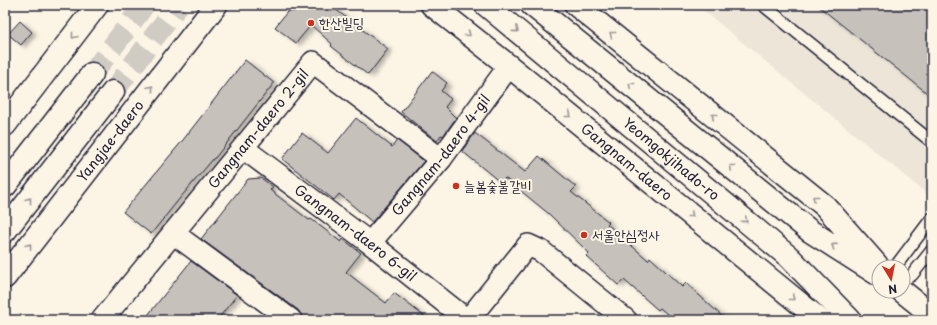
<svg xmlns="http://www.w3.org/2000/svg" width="937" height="325" font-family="'Playpen Sans','Poor Story',sans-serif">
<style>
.built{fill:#ece5d8}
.building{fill:#c6c1bb;stroke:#22223b;filter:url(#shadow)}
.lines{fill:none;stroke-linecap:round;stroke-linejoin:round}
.highway-tunnel{stroke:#d0cbc3;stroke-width:22;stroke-dasharray:22 11;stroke-linecap:butt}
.lane-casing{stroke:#22223b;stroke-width:14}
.street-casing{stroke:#22223b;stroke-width:24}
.primary-casing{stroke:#22223b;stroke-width:25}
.highway-casing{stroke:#22223b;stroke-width:25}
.lane{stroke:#fcf5e5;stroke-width:11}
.street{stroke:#fcf5e5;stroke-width:21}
.primary{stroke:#fcf5e5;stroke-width:22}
.highway{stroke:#fcf5e5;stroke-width:22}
.oneway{stroke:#9a9698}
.poi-dot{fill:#c8321e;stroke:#fcf5e5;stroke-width:1.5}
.labels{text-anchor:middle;stroke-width:4;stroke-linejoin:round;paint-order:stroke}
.poi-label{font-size:14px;fill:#22223b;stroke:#fcf5e5;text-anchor:start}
.street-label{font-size:14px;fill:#22223b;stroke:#fcf5e5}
</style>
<defs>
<filter id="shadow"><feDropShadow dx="4.5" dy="2.5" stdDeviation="2" flood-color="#0004"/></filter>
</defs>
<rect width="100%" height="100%" fill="#fcf5e5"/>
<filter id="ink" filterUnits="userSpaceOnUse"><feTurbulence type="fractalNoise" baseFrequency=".025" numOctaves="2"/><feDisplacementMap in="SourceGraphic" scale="8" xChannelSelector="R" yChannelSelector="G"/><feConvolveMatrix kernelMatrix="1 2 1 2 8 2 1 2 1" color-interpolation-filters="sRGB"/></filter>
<g filter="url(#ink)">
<polygon class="built" points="697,5 932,5 932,199 922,190"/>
<g class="building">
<polygon points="817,5 932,5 932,97"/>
<polygon points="331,6 388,49 368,75 331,46 332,44 311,25 296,43 275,27 287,12"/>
<polygon points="20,21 32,32 21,45 8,34"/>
<polygon points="245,60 274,83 215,158 214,158 180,198 151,234 123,212 183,140"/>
<polygon points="432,71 447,83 441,91 451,99 445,107 456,118 443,136 441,135 437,141 401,112"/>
<polygon points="356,118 392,147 397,140 424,161 372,222 339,194 334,200 282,159 302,133 328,153"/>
<polygon points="475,133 525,172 539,156 576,187 571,192 609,222 607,224 648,260 650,257 682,287 686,283 726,320 674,320 660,308 658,310 624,280 618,285 586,256 589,253 549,214 505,178 501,183 462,151"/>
<polygon points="261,178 273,187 270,190 309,220 311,219 341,242 343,239 361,253 346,272 386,303 394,293 429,320 303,320 298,310 201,239 248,179"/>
<polygon points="191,261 237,295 217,320 144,320"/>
</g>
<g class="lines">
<g class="highway-tunnel">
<polyline points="92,74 144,5"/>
<polyline points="113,92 178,5"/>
</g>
<g class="lane-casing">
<g id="lane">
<polyline points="763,5 932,142"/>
<polyline points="895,267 932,218"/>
<polyline points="903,280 912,275 932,250"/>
</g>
</g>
<g class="street-casing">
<g id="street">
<path id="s1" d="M243,148L370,243L467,320"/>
<polyline points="173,233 291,320"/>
<path id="s2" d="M370,243L441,159L509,66"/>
<path id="s3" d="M102,320L313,62L441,159"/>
<polyline points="468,320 528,245 541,251 626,320"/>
</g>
</g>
<g class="primary-casing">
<g id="primary">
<path id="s4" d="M432,5L509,66L820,320"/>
<path id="s5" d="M486,5L789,257L850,320"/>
<polyline points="532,5 810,231 879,275"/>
<polyline points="576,5 825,206 877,265"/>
<polyline points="5,125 97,5"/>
<path id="s6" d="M5,277L216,5"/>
<polyline points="902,291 932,315"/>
</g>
</g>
<g class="highway-casing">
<g id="highway">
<polyline points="5,186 92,74"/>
<polyline points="5,231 113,92"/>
</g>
</g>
<use href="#lane" class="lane"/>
<use href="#street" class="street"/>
<use href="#primary" class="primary"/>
<use href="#highway" class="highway"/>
</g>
<defs><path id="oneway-chevron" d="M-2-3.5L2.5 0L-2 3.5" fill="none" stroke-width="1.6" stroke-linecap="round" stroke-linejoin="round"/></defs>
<g class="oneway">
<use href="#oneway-chevron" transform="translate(516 30) rotate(40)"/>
<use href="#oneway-chevron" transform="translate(468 34) rotate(38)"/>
<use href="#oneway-chevron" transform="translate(612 34) rotate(-141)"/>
<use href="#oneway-chevron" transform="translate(74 36) rotate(128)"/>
<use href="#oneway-chevron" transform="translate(631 85) rotate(-141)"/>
<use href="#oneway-chevron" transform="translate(151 88) rotate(-52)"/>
<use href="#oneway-chevron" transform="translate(569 115) rotate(39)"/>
<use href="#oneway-chevron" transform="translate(714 116) rotate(-141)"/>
<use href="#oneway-chevron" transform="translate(732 167) rotate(-141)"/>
<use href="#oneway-chevron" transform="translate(815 198) rotate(-141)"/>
<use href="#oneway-chevron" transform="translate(29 200) rotate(-52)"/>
<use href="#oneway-chevron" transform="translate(691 215) rotate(39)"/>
<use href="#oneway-chevron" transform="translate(745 220) rotate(40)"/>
<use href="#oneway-chevron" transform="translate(29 246) rotate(-52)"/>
<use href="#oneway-chevron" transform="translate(834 246) rotate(-147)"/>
<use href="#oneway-chevron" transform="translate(792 298) rotate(39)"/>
</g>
</g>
<g class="poi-dot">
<circle cx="311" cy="23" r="4"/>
<circle cx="456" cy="186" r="4"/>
<circle cx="584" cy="235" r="4"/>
</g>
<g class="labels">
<g class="poi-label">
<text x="319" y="28">한산빌딩</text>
<text x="464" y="191">늘봄숯불갈비</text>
<text x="592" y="240">서울안심정사</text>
</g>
<g class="street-label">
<text dy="5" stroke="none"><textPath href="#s3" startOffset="247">Gangnam-daero 2-gil</textPath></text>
<text dy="5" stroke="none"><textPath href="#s6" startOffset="172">Yangjae-daero</textPath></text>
<text dy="5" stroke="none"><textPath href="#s2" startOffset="113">Gangnam-daero 4-gil</textPath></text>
<text dy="5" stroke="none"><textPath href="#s5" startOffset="241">Yeomgokjihado-ro</textPath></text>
<text dy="5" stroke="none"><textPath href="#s4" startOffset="250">Gangnam-daero</textPath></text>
<text dy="5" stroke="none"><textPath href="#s1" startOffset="141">Gangnam-daero 6-gil</textPath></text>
</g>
</g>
<rect width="937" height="325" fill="none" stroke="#fcf5e5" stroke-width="20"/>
<rect x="10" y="10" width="917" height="305" fill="none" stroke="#22223b" stroke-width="1.5" filter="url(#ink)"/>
<g transform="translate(891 279) rotate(170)"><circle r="19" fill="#fcf5e5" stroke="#a5a1a1"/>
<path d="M0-3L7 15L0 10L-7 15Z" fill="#c8321e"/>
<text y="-6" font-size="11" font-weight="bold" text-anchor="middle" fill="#22223b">N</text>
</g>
</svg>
